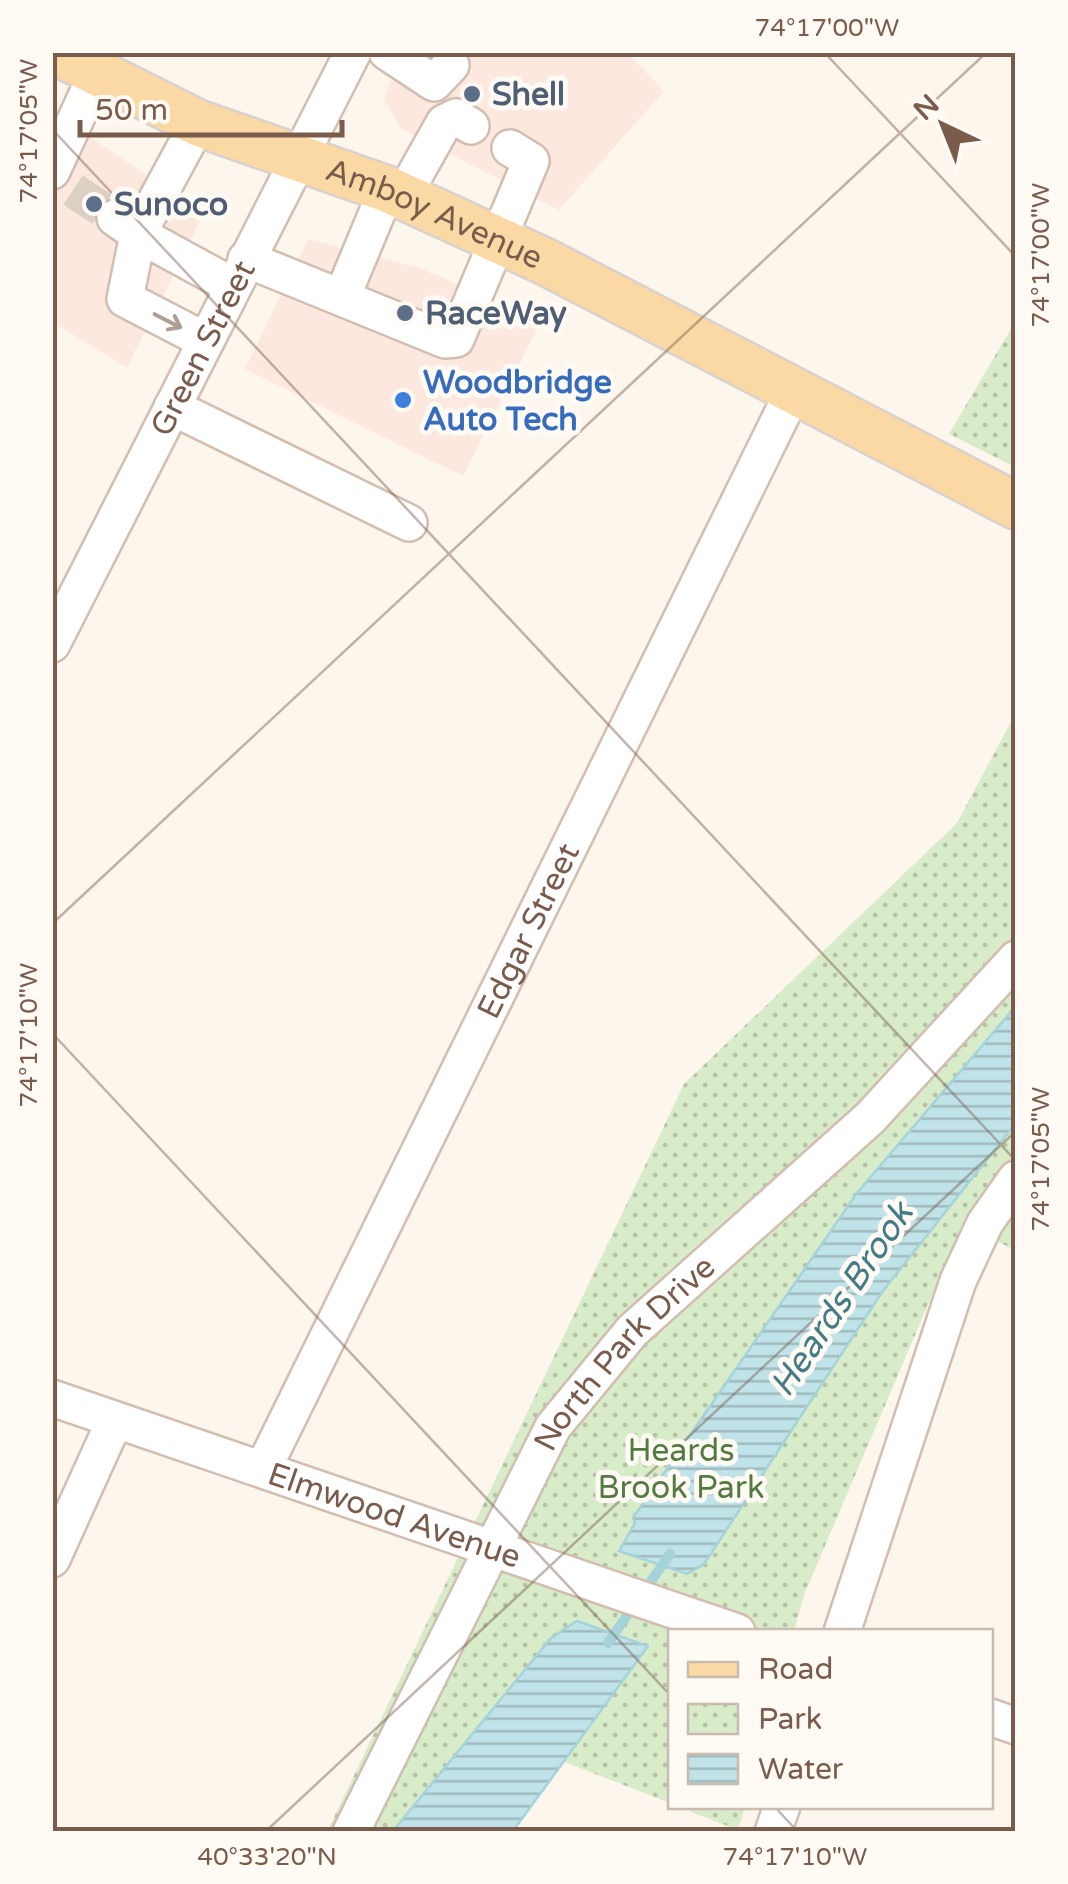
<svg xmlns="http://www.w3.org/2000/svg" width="1068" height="1884" font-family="'Varela Round',sans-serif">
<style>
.commercial{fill:#fde8e0}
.park{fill:url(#park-dots)}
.water{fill:url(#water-rules);stroke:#a5d3da;stroke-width:2.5}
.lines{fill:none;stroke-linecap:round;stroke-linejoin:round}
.stream{stroke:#a5d3da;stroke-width:10}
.minor-tunnel{stroke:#dcd0c4;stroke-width:35;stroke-dasharray:35 18;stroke-linecap:butt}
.minor-casing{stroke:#d1beb0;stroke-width:40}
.major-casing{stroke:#dad1cd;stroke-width:50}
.minor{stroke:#fff;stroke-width:35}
.major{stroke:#fbd9a5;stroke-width:45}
.oneway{stroke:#af9d94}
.ticks{fill:none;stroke:#7a5c4d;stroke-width:2.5;stroke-opacity:0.45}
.service-dot{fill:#5c6f8a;stroke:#fffaf3;stroke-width:4}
.shop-dot{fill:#3f7fe0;stroke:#fffaf3;stroke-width:4}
.labels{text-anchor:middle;stroke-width:10;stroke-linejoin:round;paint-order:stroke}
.service-label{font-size:32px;font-weight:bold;fill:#4e5e75;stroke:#fffaf3;text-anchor:start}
.street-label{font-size:32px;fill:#7a5c4d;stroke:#fffaf3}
.shop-label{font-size:32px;font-weight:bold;fill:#366cbe;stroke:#fffaf3;text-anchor:start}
.park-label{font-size:32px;fill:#537a41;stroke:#fffaf3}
.water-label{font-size:35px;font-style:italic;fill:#437c86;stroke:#fffaf3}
.neatline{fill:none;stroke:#7a5c4d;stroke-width:4}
.ticks-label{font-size:25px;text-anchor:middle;fill:#7a5c4d}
</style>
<defs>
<pattern id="park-dots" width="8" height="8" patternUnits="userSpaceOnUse" patternTransform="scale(2.5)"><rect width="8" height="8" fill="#d8ecc9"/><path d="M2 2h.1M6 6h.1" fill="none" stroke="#b4c2a5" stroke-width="1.8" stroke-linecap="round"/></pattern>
<pattern id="water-rules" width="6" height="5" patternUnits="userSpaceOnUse" patternTransform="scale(2.5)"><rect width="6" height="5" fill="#bfe3e8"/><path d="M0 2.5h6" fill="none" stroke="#a0bbbe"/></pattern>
</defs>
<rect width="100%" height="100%" fill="#fdf6ec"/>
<g class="commercial">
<polygon points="412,52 628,53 664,91 559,210 401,129 384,99 390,82"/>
<polygon points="52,112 204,213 127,368 53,322"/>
<polygon points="308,239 421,268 540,322 463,476 245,369"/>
</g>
<g class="park">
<polygon points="1015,322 1015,467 949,434"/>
<polygon points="1015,714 1015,1250 962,1225 804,1595 794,1631 670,1632 670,1803 562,1761 514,1831 327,1832 684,1084 957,823"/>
<polygon points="679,1807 745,1807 738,1830"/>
</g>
<g class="water">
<polygon points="1015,1007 1015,1124 882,1292 704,1564 687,1574 619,1551 635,1523 633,1518 857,1193"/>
<polygon points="577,1621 648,1646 513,1831 393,1831 551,1638"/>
</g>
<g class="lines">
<polyline class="stream" points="608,1643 670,1554"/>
<polyline class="minor-tunnel" points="73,190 115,218"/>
<g class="minor-casing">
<g id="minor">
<polyline points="387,52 434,83 451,65"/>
<polyline points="52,171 96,75"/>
<polyline points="403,196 444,123 456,117 471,126"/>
<polyline points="115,218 138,234 198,123"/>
<polyline points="246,259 445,340 456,339 531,161 510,148"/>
<polyline points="342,297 387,189"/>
<polyline points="206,341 125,299 138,234 233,286"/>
<polyline points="172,407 409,523"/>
<path id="s1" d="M52,644L353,52"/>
<path id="s2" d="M52,1398L737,1632"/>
<path id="s3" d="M263,1469L794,390"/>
<polyline points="52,1559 114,1422"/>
<polyline points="842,1632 958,1281 985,1223 1016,1179"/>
<polyline points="990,1717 1016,1726"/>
<path id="s4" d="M351,1832L553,1427L632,1331L870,1118L1016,959"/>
<polyline points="773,1832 782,1806"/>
</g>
</g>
<g class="major-casing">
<g id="major">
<path id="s5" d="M56,52L198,123L387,189L546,262L1016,506"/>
</g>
</g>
<use href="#minor" class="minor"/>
<use href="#major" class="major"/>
</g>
<defs><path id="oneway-shaft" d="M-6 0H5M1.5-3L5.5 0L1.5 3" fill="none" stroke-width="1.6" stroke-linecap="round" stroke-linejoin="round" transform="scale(2.5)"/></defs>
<use class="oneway" href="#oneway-shaft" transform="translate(168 321) rotate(27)"/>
<path class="ticks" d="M824,52L1016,257M52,129L1016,1161M52,924L987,52M52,1033L670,1695M774,1806L798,1832M265,1832L1016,1131"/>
<g class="service-dot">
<circle cx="472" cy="94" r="10"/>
<circle cx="94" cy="204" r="10"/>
<circle cx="405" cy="313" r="10"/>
</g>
<circle class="shop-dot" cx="403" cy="400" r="10"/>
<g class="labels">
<g class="service-label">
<text x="492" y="105">Shell</text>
<text x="114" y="215">Sunoco</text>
<text x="425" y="324">RaceWay</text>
</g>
<g class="street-label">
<text dy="11" stroke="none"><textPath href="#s5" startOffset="412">Amboy Avenue</textPath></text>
<text dy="11" stroke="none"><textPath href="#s1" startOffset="332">Green Street</textPath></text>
<text dy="11" stroke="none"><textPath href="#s3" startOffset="600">Edgar Street</textPath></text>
<text dy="11" stroke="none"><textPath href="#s4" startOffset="555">North Park Drive</textPath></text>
<text dy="11" stroke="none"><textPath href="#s2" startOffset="362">Elmwood Avenue</textPath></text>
</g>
<g class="shop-label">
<text x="423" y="393">Woodbridge<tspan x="423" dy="37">Auto Tech</tspan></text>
</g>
<g class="park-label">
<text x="681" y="1461">Heards<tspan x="681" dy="37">Brook Park</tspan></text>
</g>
<g class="water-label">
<text transform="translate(841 1299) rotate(-56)" y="12">Heards Brook</text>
</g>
</g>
<rect width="1068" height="1884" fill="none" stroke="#fffaf3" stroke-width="110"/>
<rect x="668" y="1629" width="325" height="180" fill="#fffaf3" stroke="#cabbb1" stroke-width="2.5"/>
<rect x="688" y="1662" width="50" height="15" fill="#fbd9a5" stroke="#cabbb1" stroke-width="2.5"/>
<text x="758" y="1679" font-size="30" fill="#7a5c4d">Road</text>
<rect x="688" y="1704" width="50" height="30" fill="url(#park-dots)" stroke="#cabbb1" stroke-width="2.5"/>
<text x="758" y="1729" font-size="30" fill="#7a5c4d">Park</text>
<rect x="688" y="1754" width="50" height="30" fill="url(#water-rules)" stroke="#cabbb1" stroke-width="2.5"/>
<text x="758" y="1779" font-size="30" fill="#7a5c4d">Water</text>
<g transform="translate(943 125) rotate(317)" stroke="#fffaf3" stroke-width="8" paint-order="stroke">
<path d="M0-8L18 38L0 25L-18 38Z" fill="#7a5c4d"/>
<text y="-15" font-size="28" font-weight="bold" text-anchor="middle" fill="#7a5c4d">N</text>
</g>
<path d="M80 120v15h262v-15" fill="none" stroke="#7a5c4d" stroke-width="5"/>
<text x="95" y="120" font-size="30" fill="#7a5c4d" stroke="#fffaf3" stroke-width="8" paint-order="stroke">50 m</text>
<rect x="55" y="55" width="958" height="1774" class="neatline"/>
<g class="ticks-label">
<text x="827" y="36">74°17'00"W</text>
<text transform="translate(28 131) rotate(-90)" y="9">74°17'05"W</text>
<text transform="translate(1040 255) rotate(-90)" y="9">74°17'00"W</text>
<text transform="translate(28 1035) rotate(-90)" y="9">74°17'10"W</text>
<text transform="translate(1040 1159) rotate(-90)" y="9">74°17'05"W</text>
<text x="267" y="1865">40°33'20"N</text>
<text x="795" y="1865">74°17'10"W</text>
</g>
</svg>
